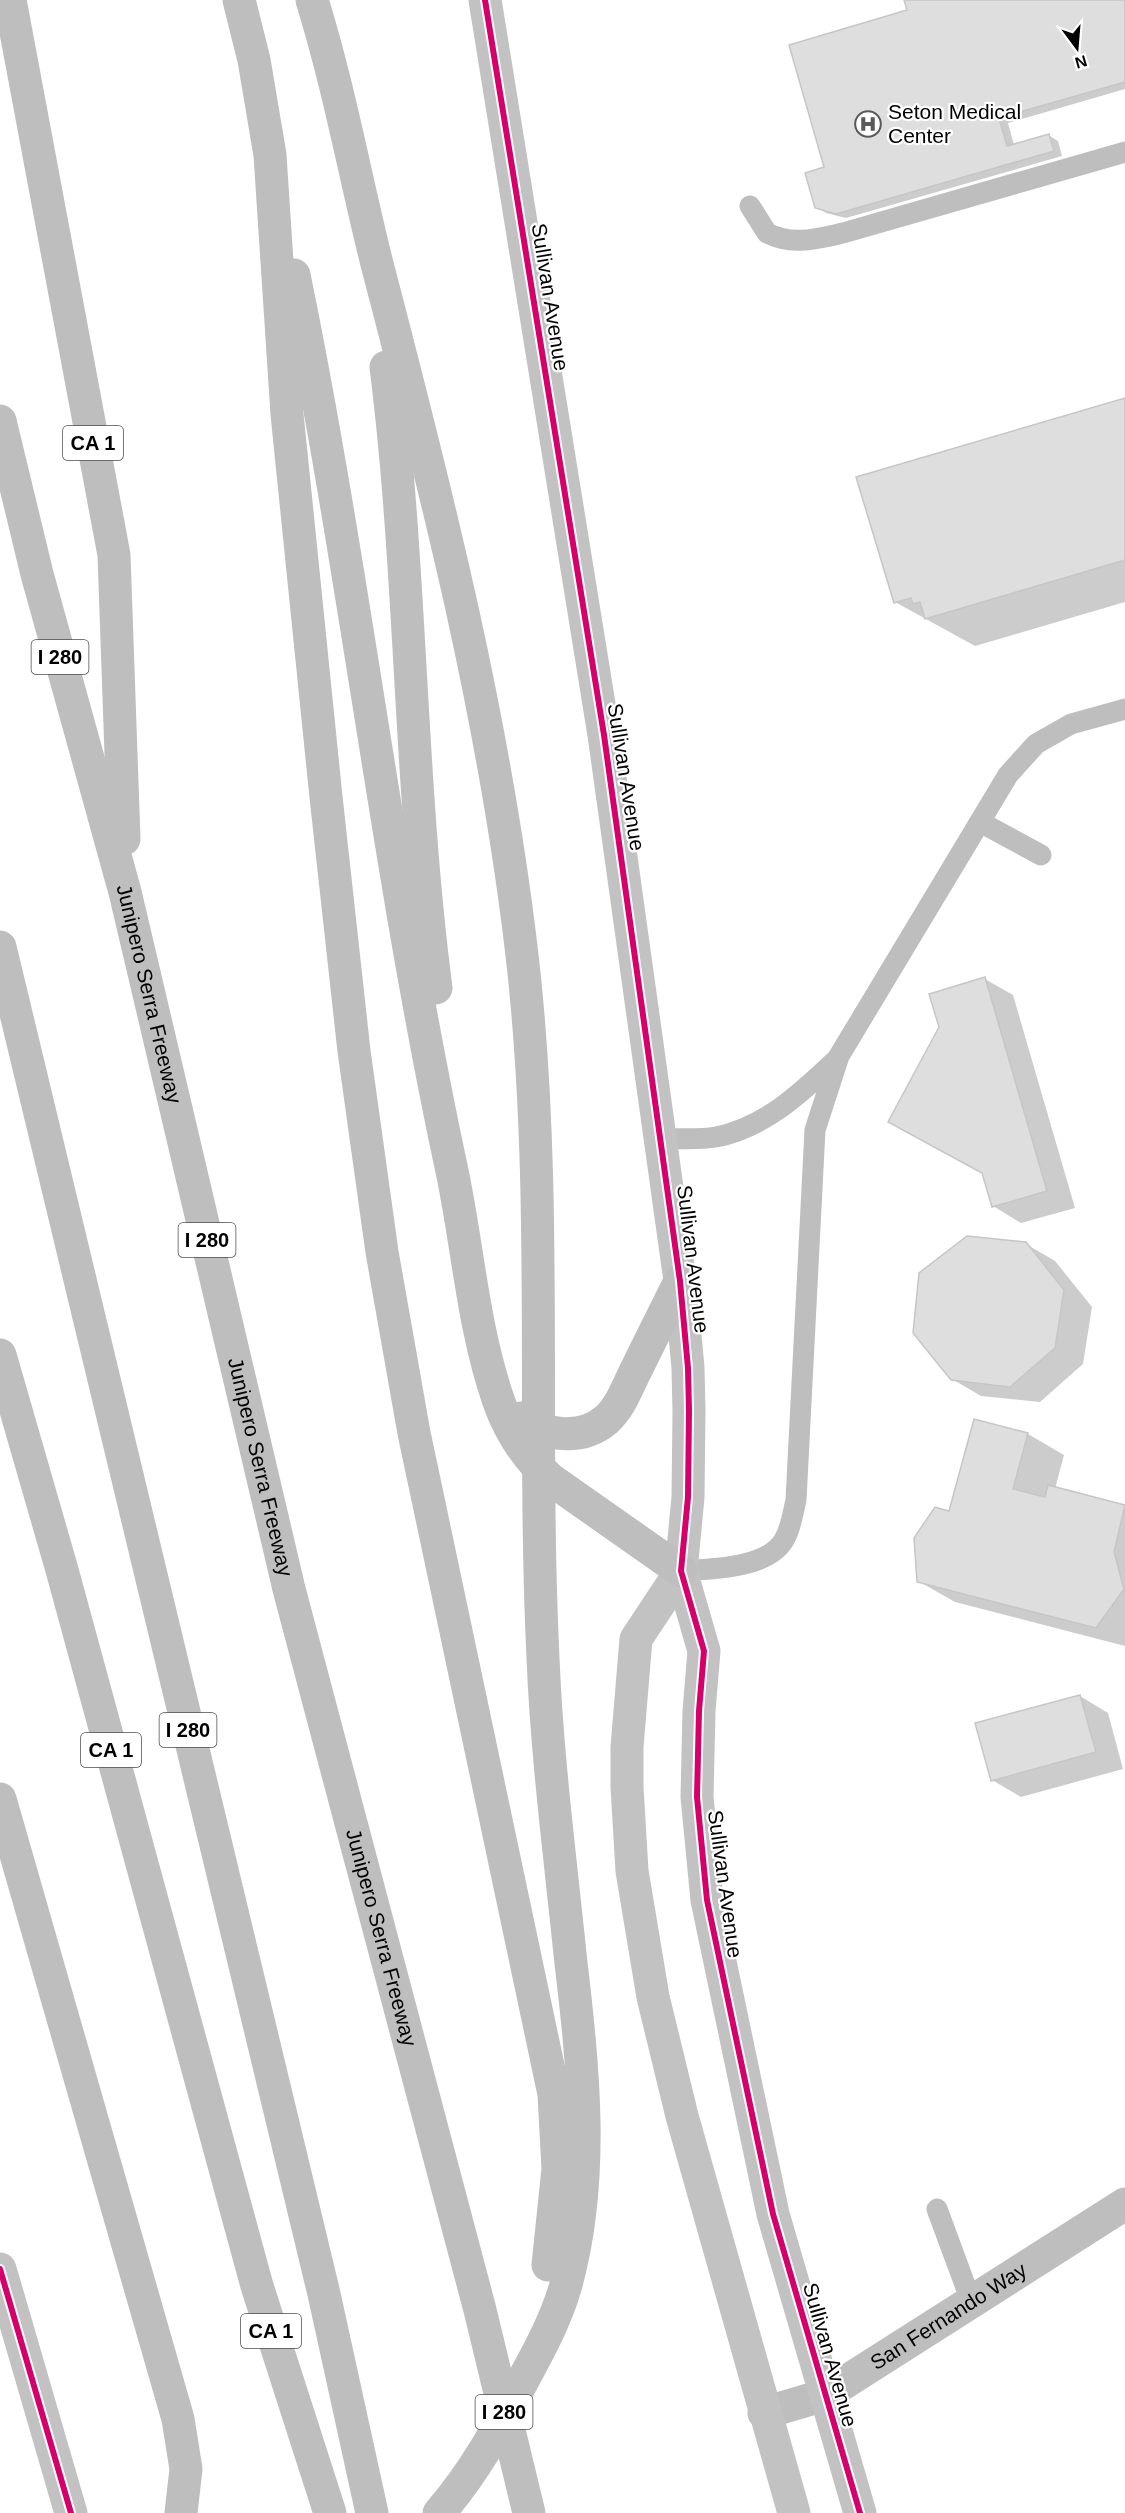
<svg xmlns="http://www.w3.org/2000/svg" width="1125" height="2513" font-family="Helvetica,sans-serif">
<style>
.shadow{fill:#0003}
.building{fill:#dedede;stroke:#c6c6c6;stroke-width:1.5}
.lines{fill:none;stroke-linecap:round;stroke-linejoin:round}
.lane{stroke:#bebebe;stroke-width:21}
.street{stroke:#bebebe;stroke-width:33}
.secondary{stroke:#c2c2c2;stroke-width:33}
.highway{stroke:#bebebe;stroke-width:33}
.cycleway-casing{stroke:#fff;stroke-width:10}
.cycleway{stroke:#d6006c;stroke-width:6}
.labels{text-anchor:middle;stroke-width:4.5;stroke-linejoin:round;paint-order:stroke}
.shield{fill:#fff;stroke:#4c4c4c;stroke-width:1.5}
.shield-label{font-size:20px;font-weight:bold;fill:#000}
.poi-label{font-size:21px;fill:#000;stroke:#fff;text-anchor:start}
.street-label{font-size:21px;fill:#000;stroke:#fff}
</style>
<rect width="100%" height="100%" fill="#fff"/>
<g class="shadow">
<polygon points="906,0 1125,0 1125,89 1008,123 1014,145 1048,135 1058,141 1062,156 846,218 826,213 816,207 826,168 909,11"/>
<polygon points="1125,400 1125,602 975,646 895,602"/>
<polygon points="985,979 1013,995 1075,1208 1021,1223 993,1206 941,1028"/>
<polygon points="1026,1244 1055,1261 1092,1307 1083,1364 1040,1402 981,1396 952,1379"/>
<polygon points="975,1421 1028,1434 1064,1455 1055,1489 1125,1506 1125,1646 955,1602 918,1581 950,1513"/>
<polygon points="1080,1696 1108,1713 1123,1769 1021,1797 992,1780"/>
</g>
<g class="building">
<polygon points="904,0 1125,0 1125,82 999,118 1007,146 1049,134 1054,151 836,214 815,208 805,173 824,167 789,45 907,10"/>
<polygon points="1125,398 1125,560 925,619 920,602 913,604 911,598 894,603 856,477"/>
<polygon points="985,977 1047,1191 992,1207 982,1173 888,1122 939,1027 929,994"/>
<polygon points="967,1236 1026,1242 1064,1290 1055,1348 1010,1387 951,1380 913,1333 919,1273"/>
<polygon points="974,1419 1028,1433 1013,1489 1045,1497 1048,1485 1125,1505 1114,1552 1124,1589 1096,1628 917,1582 914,1538 935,1507 949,1511"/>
<polygon points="1080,1695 1096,1752 991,1781 975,1723"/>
</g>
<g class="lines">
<g class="lane">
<path d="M750,206L767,233C792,246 816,239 843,233L1125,152"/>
<polyline points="980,822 1041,855"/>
<path d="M660,1139C678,1138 699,1140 716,1137C766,1127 802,1092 837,1059"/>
<path d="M681,1571C710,1569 767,1569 784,1540C791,1529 793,1512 796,1500L815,1130L839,1056L1008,775L1036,744L1071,724L1125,709"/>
<polyline points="937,2209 971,2301"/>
</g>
<path class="street" id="s1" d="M764,2413L825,2395L1125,2204"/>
<g class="secondary">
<polyline points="485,0 604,735 680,1281 688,1368 689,1411 688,1497 681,1571 704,1651 699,1711 697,1797 707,1900 773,2214 860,2513"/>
<polyline points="681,1571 636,1639 627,1747 627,1787 632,1871 653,1997 682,2116 794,2513"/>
<polyline points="0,2269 71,2513"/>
</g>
<g class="highway">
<polyline points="10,0 114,555 124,839"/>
<polyline points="239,0 254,60 270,155 287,414 326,797 354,1051 382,1252 414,1433 554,2094 558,2169 548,2265"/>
<path d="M312,0C339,87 355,176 377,264C438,497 498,733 524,973C548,1200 532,1430 543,1658C547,1757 560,1856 570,1954C583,2065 596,2179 565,2288C555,2322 538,2352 522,2382C498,2429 474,2473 439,2513"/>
<path d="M294,275C355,572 388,874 452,1171C468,1247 473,1328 499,1402C510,1433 526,1457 550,1479L681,1571"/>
<path d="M386,367C412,573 409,782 436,988"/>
<path id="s2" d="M0,421L37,574L125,892L289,1589L480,2310L529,2513"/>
<polyline points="0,947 324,2294 372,2513"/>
<polyline points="0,1355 62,1570 257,2286 330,2513"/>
<path d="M521,1418C545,1436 581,1441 606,1420C621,1407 628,1385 637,1368C651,1339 666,1310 680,1281"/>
<polyline points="0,1799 178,2419 186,2469 181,2513"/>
</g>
<g class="cycleway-casing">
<g id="cycleway">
<polyline points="485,0 604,735 680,1281 688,1368 689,1411 688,1497 681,1571 704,1651 699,1711 697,1797 707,1900 773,2214 860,2513"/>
<polyline points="0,2269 71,2513"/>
</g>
</g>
<use href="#cycleway" class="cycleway"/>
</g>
<defs>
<g id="hospital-ring" transform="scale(1.35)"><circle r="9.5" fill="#fff" stroke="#595959" stroke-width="1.5"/><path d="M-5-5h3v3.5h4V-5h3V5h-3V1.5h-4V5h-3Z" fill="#595959"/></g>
</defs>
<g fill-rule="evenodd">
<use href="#hospital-ring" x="868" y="124"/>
</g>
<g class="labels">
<g class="shield">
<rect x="63" y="426" width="60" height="34" rx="4.5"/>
<rect x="31.5" y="640" width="57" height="34" rx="4.5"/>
<rect x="178.5" y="1223" width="57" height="34" rx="4.5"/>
<rect x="159.5" y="1713" width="57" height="34" rx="4.5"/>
<rect x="81" y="1733" width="60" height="34" rx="4.5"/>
<rect x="241" y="2314" width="60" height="34" rx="4.5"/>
<rect x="475.5" y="2395" width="57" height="34" rx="4.5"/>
</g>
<g class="shield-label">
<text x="93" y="450">CA 1</text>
<text x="60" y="664">I 280</text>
<text x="207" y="1247">I 280</text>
<text x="188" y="1737">I 280</text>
<text x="111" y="1757">CA 1</text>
<text x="271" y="2338">CA 1</text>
<text x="504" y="2419">I 280</text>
</g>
<g class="poi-label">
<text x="888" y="119">Seton Medical<tspan x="888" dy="24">Center</tspan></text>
</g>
<g class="street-label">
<text transform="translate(550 297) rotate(81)" y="7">Sullivan Avenue</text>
<text transform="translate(626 777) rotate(81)" y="7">Sullivan Avenue</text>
<text dy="7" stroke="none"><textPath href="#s2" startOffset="592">Junipero Serra Freeway</textPath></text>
<text transform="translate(693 1259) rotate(83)" y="7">Sullivan Avenue</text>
<text dy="7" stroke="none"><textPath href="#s2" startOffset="1078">Junipero Serra Freeway</textPath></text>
<text transform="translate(725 1884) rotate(82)" y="7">Sullivan Avenue</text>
<text dy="7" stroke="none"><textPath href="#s2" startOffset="1564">Junipero Serra Freeway</textPath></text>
<text dy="7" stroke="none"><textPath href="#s1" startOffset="210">San Fernando Way</textPath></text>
<text transform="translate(830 2355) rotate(74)" y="7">Sullivan Avenue</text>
</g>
</g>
<g transform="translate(1077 48) rotate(164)" stroke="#ffffff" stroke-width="4.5" paint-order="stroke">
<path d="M0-4.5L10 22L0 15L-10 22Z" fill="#000000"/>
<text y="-9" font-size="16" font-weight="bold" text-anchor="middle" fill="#000000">N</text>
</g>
</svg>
